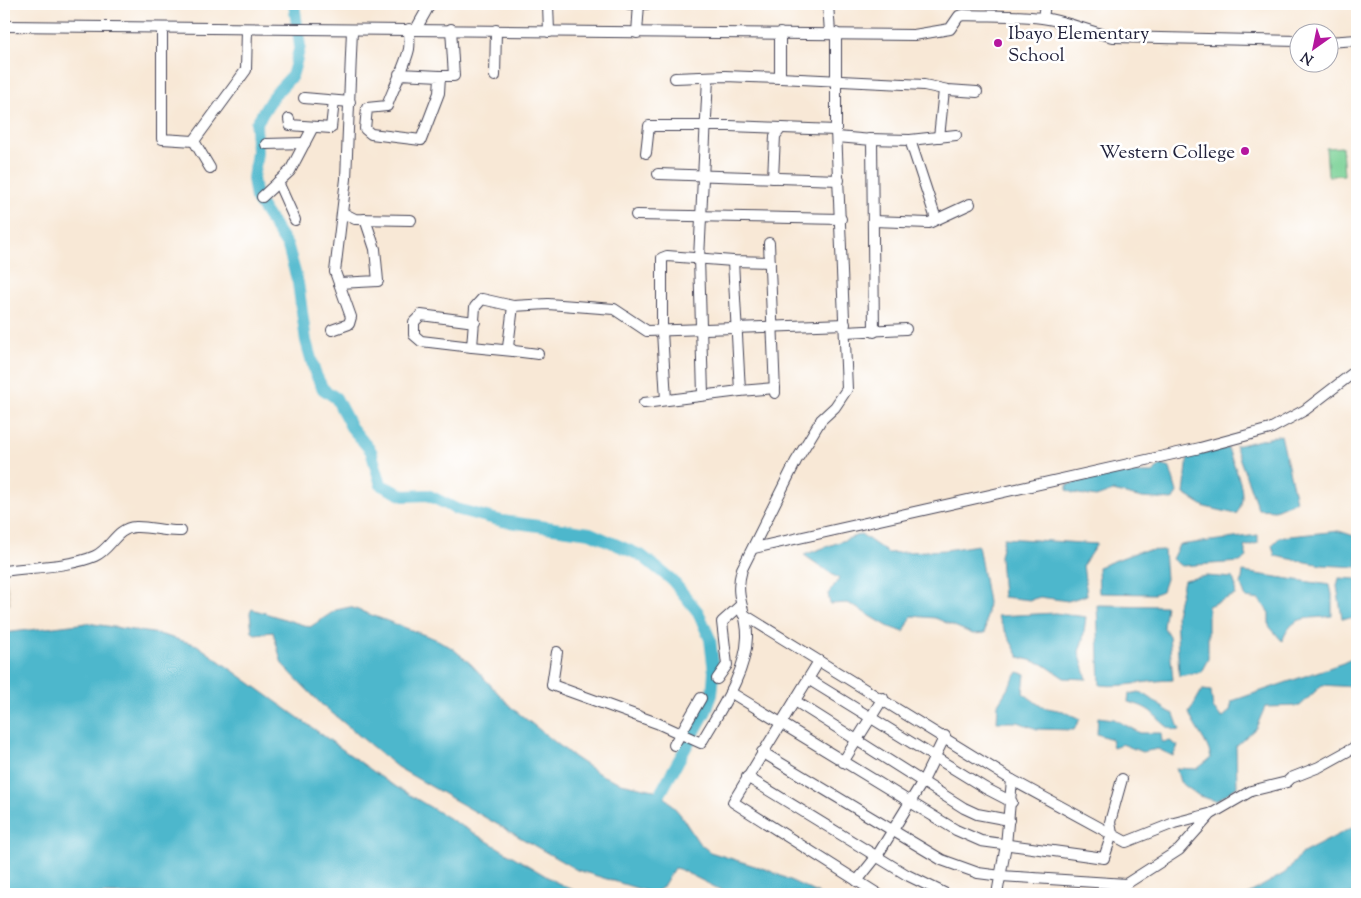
<svg xmlns="http://www.w3.org/2000/svg" width="1361" height="898" font-family="'Sorts Mill Goudy',serif">
<style>
.green{fill:#7bd297;stroke:#4e7a69}
.sand{fill:#eeda9e;stroke:#887e6c}
.water{fill:#4eb7cc;stroke:#386c84}
.lines{fill:none;stroke-linecap:round;stroke-linejoin:round}
.river{stroke:#4eb7cc;stroke-width:12}
.minor-casing{stroke:#424052;stroke-width:12}
.minor{stroke:#fff;stroke-width:10}
.poi-dot{fill:#b5179e;stroke:#fff;stroke-width:2}
.labels{text-anchor:middle;stroke-width:5;stroke-linejoin:round;paint-order:stroke}
.poi-label{font-size:19px;fill:#22223b;stroke:#fff;text-anchor:start}
</style>
<rect width="100%" height="100%" fill="#fff"/>
<filter id="ink" filterUnits="userSpaceOnUse"><feTurbulence type="fractalNoise" baseFrequency=".02" numOctaves="2"/><feDisplacementMap in="SourceGraphic" scale="10" xChannelSelector="R" yChannelSelector="G"/><feConvolveMatrix kernelMatrix="1 2 1 2 8 2 1 2 1" color-interpolation-filters="sRGB"/></filter>
<filter id="wash" filterUnits="userSpaceOnUse"><feTurbulence type="fractalNoise" baseFrequency=".0096" numOctaves="4" result="noise"/><feDisplacementMap in="SourceGraphic" scale="20" xChannelSelector="R" yChannelSelector="G"/><feGaussianBlur stdDeviation="1.12" result="paint"/><feColorMatrix in="noise" values="0 0 0 0 0 0 0 0 0 0 0 0 0 0 0 0 0 1.4 0 .05"/><feComposite in="paint" operator="in"/></filter>
<g filter="url(#wash)">
<rect width="100%" height="100%" fill="#f8e8d6"/>
<polygon class="green" points="1342,147 1344,175 1328,176 1326,148"/>
<polygon class="sand" points="4,574 5,574 10,604 4,604"/>
<g class="water">
<polygon points="1281,435 1296,501 1275,510 1258,509 1235,446"/>
<path d="M1228,448C1234,468 1251,496 1236,514L1205,507L1184,494L1188,456Z"/>
<path d="M1160,465L1170,468L1177,492L1173,500L1142,498L1113,491L1096,497L1073,493L1067,490V485C1094,476 1124,472 1153,473Z"/>
<polygon points="1339,531 1357,537 1357,567 1322,565 1275,556 1272,545 1280,537"/>
<polygon points="861,534 888,553 946,550 978,545 988,602 985,633 973,634 935,618 912,616 904,632 889,627 848,603 830,604 828,594 839,579 804,555"/>
<polygon points="1258,535 1258,543 1244,547 1247,557 1240,562 1181,566 1172,559 1179,545"/>
<polygon points="1004,538 1097,544 1083,565 1087,595 1068,601 1040,597 1030,600 1003,597 1000,556"/>
<polygon points="1164,550 1166,579 1162,591 1154,594 1099,593 1098,567 1140,551"/>
<path d="M1243,572L1330,585L1332,594V616C1306,620 1294,613 1282,641L1269,626V613L1260,600L1246,598L1241,585Z"/>
<polygon points="1206,576 1233,578 1236,587 1235,595 1208,606 1208,659 1201,672 1179,676 1176,614 1184,580"/>
<polygon points="1339,578 1357,579 1357,619 1342,618 1337,586"/>
<path d="M1097,605L1166,606L1163,626L1169,636L1173,680C1148,680 1124,688 1100,685Z"/>
<polygon points="350,607 438,640 452,648 471,664 512,708 574,757 601,775 621,783 654,790 665,797 680,814 699,843 710,852 768,870 820,894 729,894 679,869 674,868 662,888 653,893 577,870 397,767 321,704 282,664 273,632 255,634 252,632 250,613 252,609 310,627 336,610"/>
<polygon points="1056,613 1086,617 1083,639 1079,652 1087,679 1064,678 1043,664 1019,657 997,616"/>
<polygon points="87,623 159,634 197,645 388,782 556,882 582,894 4,894 4,633"/>
<path d="M1357,656V685L1355,687L1322,685L1300,706L1265,707L1256,728L1236,746L1237,787L1216,801L1199,796L1180,782L1176,768L1197,769L1211,758C1208,741 1195,730 1189,713L1202,690L1211,691L1213,708L1222,718L1230,711L1232,701L1343,663Z"/>
<polygon points="1018,672 1025,674 1023,693 1042,707 1063,711 1080,719 1074,730 1037,729 1018,722 997,722 998,704"/>
<path d="M1139,692C1153,697 1160,708 1174,714L1180,731C1166,730 1160,719 1150,711C1143,706 1136,704 1128,702L1129,694Z"/>
<polygon points="1098,717 1114,719 1140,733 1161,733 1162,742 1170,741 1178,746 1173,756 1158,749 1142,752 1122,744 1113,747 1111,739 1097,734"/>
<polygon points="1357,825 1357,894 1248,894 1285,873 1301,854"/>
</g>
<g class="lines">
<polyline class="river" points="294,4 300,46 295,66 292,76 274,95 256,124 257,153 253,178 256,198 288,247 298,283 306,341 315,373 323,389 336,398 351,427 371,451 381,485 404,496 428,495 456,509 502,521 590,533 642,556 672,580 698,612 710,639 714,672 712,695 706,711 660,794"/>
</g>
</g>
<g filter="url(#ink)">
<g class="lines">
<g class="minor-casing">
<g id="minor">
<polyline points="548,4 549,32"/>
<polyline points="629,4 647,4"/>
<polyline points="828,4 830,33"/>
<polyline points="1043,18 1045,4"/>
<path d="M4,26L914,35L950,29L959,16L964,15C990,16 1017,15 1042,18C1067,21 1089,32 1114,37L1298,41"/>
<polyline points="162,28 162,139 194,141"/>
<polyline points="416,29 430,4"/>
<polyline points="637,33 639,4"/>
<polyline points="780,33 780,78"/>
<polyline points="1328,42 1357,40"/>
<path d="M399,74L440,76L439,93L421,140L371,134L365,129L367,108L387,106C392,91 406,64 409,49C410,43 409,35 409,29"/>
<polyline points="440,76 454,76 451,29"/>
<polyline points="495,76 496,30"/>
<polyline points="675,78 725,76 780,78 924,85 948,90 977,92"/>
<polyline points="304,98 350,102"/>
<polyline points="289,119 290,125 331,128 334,101"/>
<polyline points="837,137 872,140 874,332"/>
<polyline points="939,137 944,90"/>
<polyline points="869,139 910,140 936,219"/>
<polyline points="910,140 956,135"/>
<polyline points="266,144 305,143"/>
<polyline points="646,153 649,126 729,126 836,130"/>
<polyline points="210,168 194,141 246,70 247,29"/>
<polyline points="658,174 839,180"/>
<polyline points="773,178 775,136 781,128"/>
<polyline points="278,182 295,220"/>
<polyline points="262,197 290,171 313,127"/>
<polyline points="343,213 355,219 411,220"/>
<polyline points="636,215 841,219"/>
<polyline points="873,221 929,223 970,204"/>
<polyline points="769,243 775,393"/>
<polyline points="733,261 740,391 775,388"/>
<polyline points="339,283 378,281 375,249 365,219"/>
<polyline points="513,306 508,347 514,351 538,354"/>
<polyline points="475,322 421,315 414,322 414,335 421,341 472,347 475,307 482,299 513,306 548,304 614,309 647,331 845,324"/>
<polyline points="332,330 349,324 351,317 335,272 346,179 352,30"/>
<polyline points="845,332 906,329"/>
<polyline points="472,347 513,351"/>
<polyline points="703,394 699,258 708,78"/>
<polyline points="666,400 662,331 662,258 667,256 733,261 770,262"/>
<polyline points="644,403 740,391"/>
<polyline points="754,548 1200,448 1270,429 1305,410 1357,370"/>
<path d="M4,571C31,567 70,567 95,556C111,549 116,528 135,527C148,526 166,532 181,531"/>
<polyline points="743,614 819,661 733,802 878,894"/>
<path d="M557,652L552,685L657,723L701,743C719,711 746,675 747,637C748,610 733,600 742,569L796,461L821,420L835,407L847,389L836,130V33"/>
<polyline points="819,661 1012,780 1126,842 1174,823 1213,813 1251,791 1287,782 1291,778 1319,767 1357,746"/>
<polyline points="717,679 727,665 722,622 741,605"/>
<polyline points="808,679 985,788 1012,802"/>
<polyline points="730,692 956,830 981,841 1104,858 1112,834 1110,822 1122,779"/>
<polyline points="795,701 964,808 977,814 1009,820"/>
<polyline points="674,745 701,698"/>
<polyline points="762,752 942,860 978,873 1001,876 1126,884 1179,850 1212,813"/>
<polyline points="843,762 883,698"/>
<polyline points="747,777 907,875 946,894"/>
<polyline points="857,881 877,856 923,781 945,736"/>
<polyline points="997,894 1006,845 1012,780"/>
</g>
</g>
<use href="#minor" class="minor"/>
</g>
</g>
<g class="poi-dot">
<circle cx="998" cy="43" r="5"/>
<circle cx="1245" cy="151" r="5"/>
</g>
<g class="labels">
<g class="poi-label">
<text x="1008" y="39">Ibayo Elementary<tspan x="1008" dy="22">School</tspan></text>
<text x="1235" y="158" text-anchor="end">Western College</text>
</g>
</g>
<rect width="1361" height="898" fill="none" stroke="#fff" stroke-width="20"/>
<g transform="translate(1314 48) rotate(213)"><circle r="24" fill="#ffffff" stroke="#a7a7b1"/>
<path d="M0-4L9 19L0 12L-9 19Z" fill="#b5179e"/>
<text y="-8" font-size="14" font-weight="bold" text-anchor="middle" fill="#22223b">N</text>
</g>
</svg>
